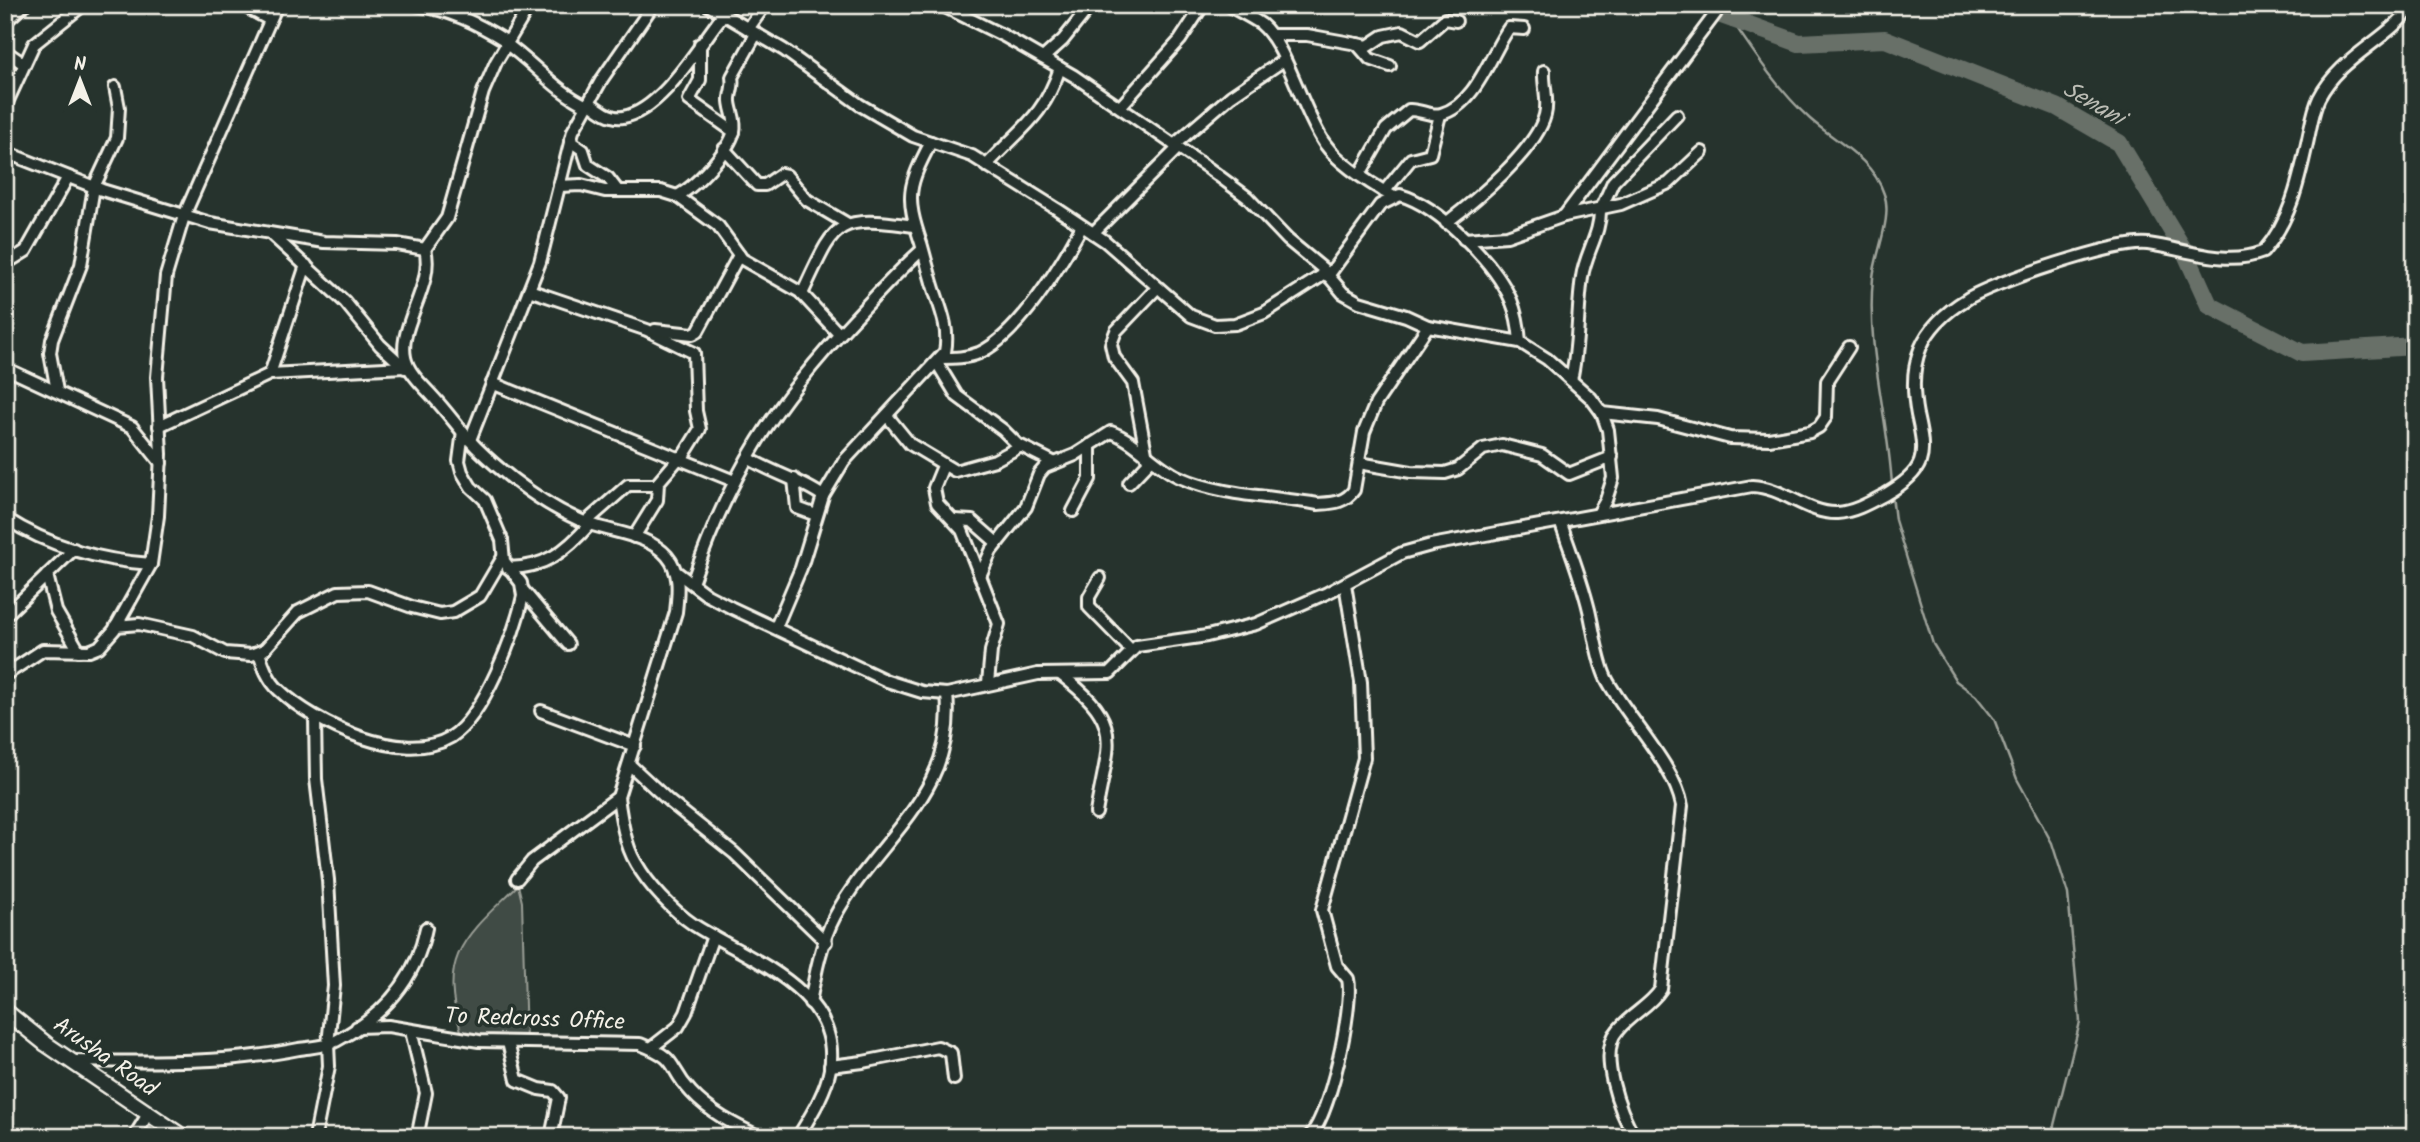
<svg xmlns="http://www.w3.org/2000/svg" width="2420" height="1142" font-family="Kalam,sans-serif">
<style>
.green{fill:#414b45;stroke:#9a9e96;stroke-width:2}
.lines{fill:none;stroke-linecap:round;stroke-linejoin:round}
.stream{stroke:#9fa39b;stroke-width:2.5}
.river{stroke:#676f68;stroke-width:18}
.minor-casing{stroke:#f4f1e8;stroke-width:16}
.major-casing{stroke:#f4f1e8;stroke-width:19}
.minor{stroke:#26332d;stroke-width:10}
.major{stroke:#26332d;stroke-width:14}
.labels{text-anchor:middle;stroke-width:7;stroke-linejoin:round;paint-order:stroke}
.street-label{font-size:23px;fill:#f4f1e8;stroke:#26332d}
.water-label{font-size:24px;font-style:italic;fill:#bcbdb5;stroke:#26332d}
</style>
<rect width="100%" height="100%" fill="#26332d"/>
<filter id="ink" filterUnits="userSpaceOnUse"><feTurbulence type="fractalNoise" baseFrequency=".0143" numOctaves="2"/><feDisplacementMap in="SourceGraphic" scale="14" xChannelSelector="R" yChannelSelector="G"/><feConvolveMatrix kernelMatrix="1 2 1 2 8 2 1 2 1" color-interpolation-filters="sRGB"/></filter>
<g filter="url(#ink)">
<path class="green" d="M518,885L522,902L526,1041L462,1034C436,955 466,936 518,885Z"/>
<g class="lines">
<g class="stream">
<path d="M1731,19C1754,53 1779,91 1810,119C1836,142 1872,158 1884,194C1893,217 1875,254 1873,278C1866,348 1888,416 1892,485"/>
<polyline points="1892,495 1895,520 1933,644 1956,681 1976,696 1994,719 2017,779 2052,843 2068,894 2080,1022 2051,1137"/>
</g>
<polyline class="river" points="1707,5 1716,13 1799,43 1885,39 2057,107 2119,143 2186,254 2209,305 2302,353 2415,346"/>
<g class="minor-casing">
<g id="minor">
<polyline points="242,5 270,20"/>
<path d="M416,5C450,10 477,23 506,41"/>
<polyline points="708,5 784,50 860,105 913,136 972,156 1057,209 1105,241 1191,316 1215,325 1235,324 1264,313 1326,273"/>
<polyline points="941,5 1004,36 1074,76 1208,168 1247,197 1288,240 1322,268 1343,293 1359,302 1406,316 1428,326 1520,342 1547,359 1591,398 1602,413 1608,430 1613,478 1606,500 1598,514"/>
<path d="M1228,5C1238,11 1251,17 1261,24C1286,44 1303,113 1325,144C1340,165 1371,184 1394,197"/>
<polyline points="5,22 24,5"/>
<polyline points="748,29 765,5"/>
<polyline points="1271,35 1307,35 1368,46 1383,36 1402,32 1420,41 1445,19 1456,21"/>
<path d="M505,43C534,63 555,91 587,106"/>
<polyline points="700,44 700,80 689,100 734,132"/>
<polyline points="1357,44 1370,59 1390,66"/>
<polyline points="5,51 24,64"/>
<polyline points="1043,58 1063,40 1091,5"/>
<path d="M589,102C598,109 610,119 623,117C662,111 699,45 723,15"/>
<polyline points="5,107 34,44 83,5"/>
<polyline points="1120,107 1180,40 1203,5"/>
<polyline points="570,141 583,150 588,165 608,178 618,191"/>
<polyline points="1174,145 1231,96 1284,60"/>
<polyline points="724,149 757,185 765,185 781,174 786,175 807,200 846,223"/>
<path d="M5,152L102,190L210,223L324,242L397,244L425,249C436,288 391,332 408,366C414,379 426,388 435,399C449,414 461,432 476,447C504,475 552,511 590,524C615,533 649,535 667,556C681,572 678,593 676,612L618,797C621,818 625,845 636,863C649,886 672,910 694,925C747,959 843,990 830,1069C826,1092 810,1117 798,1137"/>
<path d="M986,166C1019,129 1043,119 1060,68"/>
<path d="M1360,174L1386,129L1409,110C1419,109 1431,117 1441,114C1476,105 1491,53 1509,28L1524,29"/>
<polyline points="559,186 581,185 605,191 661,191 677,196 718,226 742,259 800,292 839,334"/>
<polyline points="1384,192 1411,159 1430,154 1440,115"/>
<path d="M677,196C695,187 729,151 734,131C737,119 729,109 730,98C731,89 734,86 732,77L756,34"/>
<polyline points="1601,209 1613,182 1677,115"/>
<polyline points="1564,216 1716,13"/>
<path d="M1446,223C1475,201 1536,150 1545,115C1549,101 1543,85 1544,71"/>
<polyline points="1093,233 1178,148"/>
<polyline points="271,234 345,302 380,345 405,368"/>
<polyline points="1464,239 1507,236 1564,216 1621,204 1669,183 1702,152"/>
<polyline points="425,249 447,218 483,92 496,62 530,5"/>
<polyline points="5,264 26,251 68,177"/>
<path d="M1328,276L1380,205L1400,195C1439,206 1495,263 1511,300C1517,314 1519,327 1520,342"/>
<polyline points="529,290 647,330 694,353 696,411 700,429 682,458"/>
<path d="M802,294C836,222 833,215 914,226"/>
<polyline points="655,330 693,334 698,331 739,255"/>
<path d="M941,358C954,358 967,358 979,353C1019,335 1062,263 1082,226"/>
<polyline points="937,363 957,396 1003,430 1020,447"/>
<polyline points="5,368 132,427 161,463"/>
<polyline points="270,374 306,265"/>
<path d="M1571,380C1579,346 1577,312 1582,277C1585,254 1601,233 1600,209"/>
<polyline points="492,383 734,481"/>
<polyline points="57,391 50,353 52,340 81,265 94,187 117,138 119,108 115,87"/>
<polyline points="1602,413 1658,419 1730,438 1769,439 1810,432 1819,427 1826,417 1827,381 1849,347"/>
<polyline points="888,417 910,444 955,471 995,460 1021,446 1055,463"/>
<polyline points="159,426 270,374 404,367"/>
<polyline points="470,440 540,262 573,131 602,79 653,5"/>
<path d="M748,458C772,473 799,479 823,496"/>
<polyline points="1147,458 1133,383 1114,357 1111,344 1116,331 1157,288"/>
<polyline points="1359,463 1411,472 1445,473 1458,469 1483,449 1502,445 1542,455 1569,474 1612,457"/>
<polyline points="943,466 934,488 937,503 962,530 999,624 991,651 988,683"/>
<polyline points="794,479 797,508 816,515"/>
<polyline points="1129,483 1151,460"/>
<polyline points="1073,511 1090,479 1090,445"/>
<path d="M5,518C48,546 101,561 151,564"/>
<polyline points="955,520 972,521 997,543"/>
<polyline points="586,522 628,485 656,485 680,457"/>
<path d="M1561,524C1571,552 1582,581 1589,610C1594,631 1597,659 1606,678C1626,717 1675,765 1682,806L1661,989C1650,1006 1631,1014 1618,1030C1597,1053 1620,1113 1635,1137"/>
<polyline points="634,537 657,500 658,483"/>
<polyline points="5,538 7,519"/>
<path d="M508,568C545,568 566,551 590,524"/>
<path d="M675,571L707,595L732,608L887,681L922,692L947,694L1038,674L1110,673L1137,646L1207,636L1256,624L1327,593L1402,553L1431,545L1752,486C1783,487 1807,514 1837,513C1854,512 1871,502 1886,494C1898,487 1915,476 1920,462C1925,448 1920,429 1917,415C1907,362 1920,327 1967,299C1994,282 2118,240 2148,244C2186,249 2225,267 2263,252C2291,220 2299,180 2308,139C2311,126 2313,110 2319,98C2341,56 2387,41 2413,5"/>
<polyline points="47,575 56,611 79,651"/>
<path d="M980,576L991,551L1026,507L1039,474L1045,467L1075,455L1111,432C1135,440 1155,466 1179,477C1221,496 1273,496 1318,504C1332,503 1345,503 1354,490L1364,432L1376,403L1428,326"/>
<polyline points="1100,578 1089,597 1089,607 1131,650"/>
<path d="M692,583C731,471 774,404 855,318C877,294 898,271 922,250"/>
<polyline points="522,589 568,644"/>
<polyline points="5,616 74,549"/>
<polyline points="116,626 139,624 193,636 225,653 251,655 264,650 298,612 338,592 368,591 412,607 440,614 453,612 480,596 503,557"/>
<path d="M776,627L801,568L823,496L844,461L945,352C949,331 943,315 936,295C930,278 926,260 921,243C905,196 908,186 931,142"/>
<path d="M259,652C263,666 268,680 279,690C315,724 403,766 451,737C484,716 515,633 523,596L521,583L504,561L502,540L485,500L471,487L462,472L459,461L463,431"/>
<path d="M1060,674C1126,724 1108,741 1096,813"/>
<polyline points="5,675 43,650 89,651 99,647 114,630 151,564 158,516 161,454 157,377 166,276 184,216 277,5"/>
<polyline points="541,711 635,746"/>
<polyline points="315,718 316,779 328,880 334,986 328,1044 329,1066 315,1137"/>
<polyline points="629,764 670,802 734,853 826,942"/>
<polyline points="517,879 532,861 618,797"/>
<path d="M810,1003C815,975 821,942 835,916C877,838 957,795 947,694"/>
<path d="M357,1027L388,1026L479,1041L640,1044C681,1060 666,1065 691,1092C710,1113 735,1125 760,1137"/>
<polyline points="411,1031 426,1093 419,1128 421,1137"/>
<polyline points="508,1042 517,1080 539,1089 553,1091 559,1098 551,1137"/>
<polyline points="651,1048 678,1027 686,1013 713,936"/>
<path d="M74,1061C149,1062 225,1064 299,1049C311,1047 326,1047 336,1041C382,1017 416,980 426,928"/>
<polyline points="830,1066 863,1062 938,1047 951,1053 954,1079"/>
<polyline points="134,1137 148,1114"/>
<path d="M1308,1137C1329,1122 1354,1004 1348,979L1337,966L1322,910L1364,758L1361,682L1345,584"/>
</g>
</g>
<g class="major-casing">
<polyline id="major" points="5,1011 46,1044 183,1137"/>
</g>
<use href="#minor" class="minor"/>
<use href="#major" class="major"/>
</g>
</g>
<g class="labels">
<g class="street-label">
<text transform="translate(535 1018) rotate(2)" y="8">To Redcross Office</text>
<text transform="translate(106 1056) rotate(35)" y="8">Arusha Road</text>
</g>
<g class="water-label">
<text transform="translate(2094 103) rotate(30)" y="8">Senani</text>
</g>
</g>
<rect width="2420" height="1142" fill="none" stroke="#26332d" stroke-width="28"/>
<rect x="14" y="14" width="2392" height="1114" fill="none" stroke="#f4f1e8" stroke-width="2.5" filter="url(#ink)"/>
<g transform="translate(80 80)" stroke="#26332d" stroke-width="5" paint-order="stroke">
<path d="M0-5L12 26L0 18L-12 26Z" fill="#f4f1e8"/>
<text y="-10" font-size="19" font-weight="bold" text-anchor="middle" fill="#f4f1e8">N</text>
</g>
</svg>
